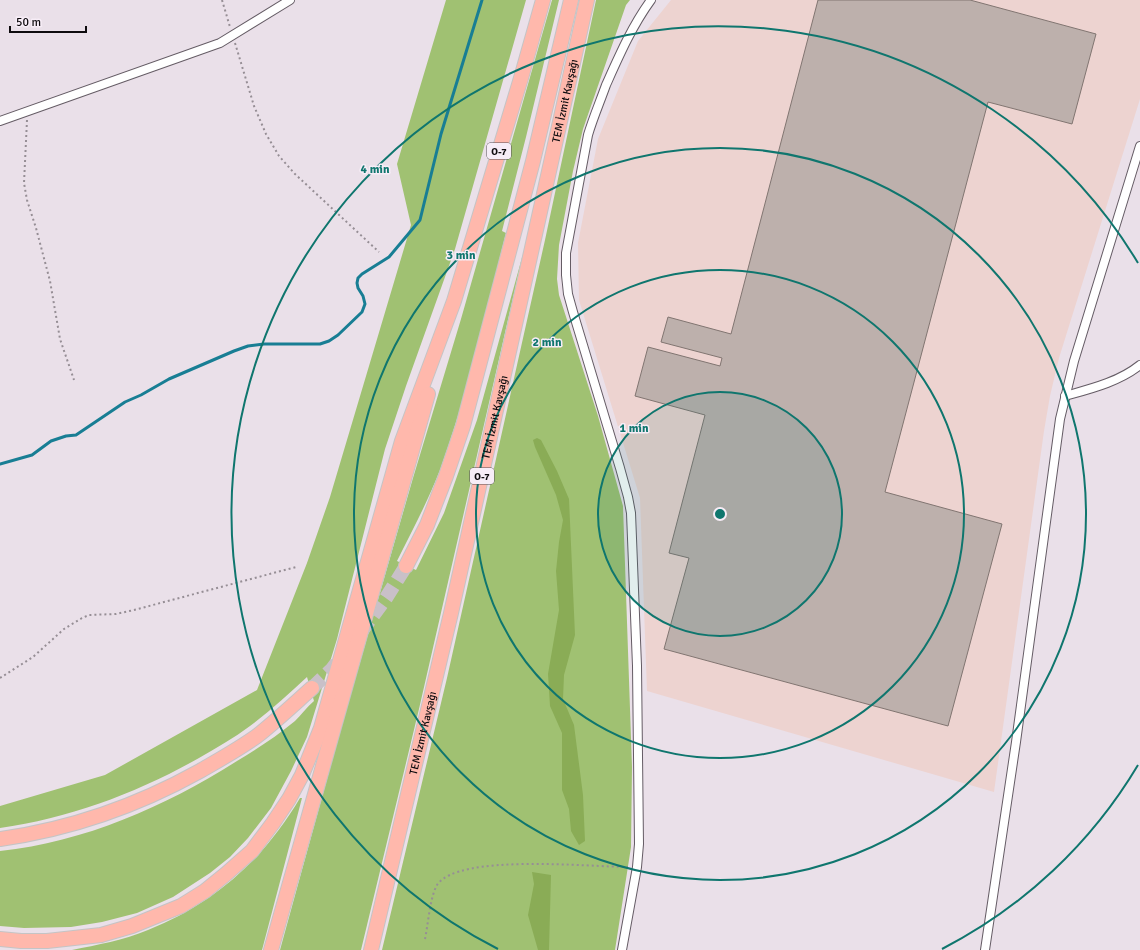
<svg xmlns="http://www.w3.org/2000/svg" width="1140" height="950" font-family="Signika,sans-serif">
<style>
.industrial{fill:#edd3d0}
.green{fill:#a0c172}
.forest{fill:#8aac56}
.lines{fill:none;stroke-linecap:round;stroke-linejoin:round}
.stream{stroke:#187e94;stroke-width:3}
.building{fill:#bdb0ac;stroke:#817571}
.highway-tunnel{stroke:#c9c0c8;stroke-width:14;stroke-dasharray:14 7;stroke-linecap:butt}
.street-casing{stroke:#655c65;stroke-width:10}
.highway-casing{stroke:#c5c4c5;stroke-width:16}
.path{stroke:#968e95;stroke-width:2;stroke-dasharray:2 3;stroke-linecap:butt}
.street{stroke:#fff;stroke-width:8}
.highway{stroke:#ffb8ac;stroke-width:14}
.ring{fill:none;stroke:#0f766e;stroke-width:2}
.labels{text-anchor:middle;stroke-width:3;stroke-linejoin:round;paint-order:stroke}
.shield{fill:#f7edf7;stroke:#544f54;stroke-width:1}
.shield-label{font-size:10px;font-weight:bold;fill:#0e0b0e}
.street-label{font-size:11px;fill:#0e0b0e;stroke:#f7edf7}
.centre{fill:#0f766e;stroke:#f7edf7;stroke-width:2}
.ring-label{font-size:12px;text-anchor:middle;font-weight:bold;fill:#0f766e;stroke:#f7edf7;stroke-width:3;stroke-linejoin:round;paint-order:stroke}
</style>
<rect width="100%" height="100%" fill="#eae0e9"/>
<polygon class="industrial" points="671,0 1140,0 1140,99 1059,358 1050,396 1044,431 994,792 647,691 640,498 579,300 578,243 598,139 638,41"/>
<g class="green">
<path d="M446,0H526L455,249L406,386L385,449L337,639L307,737L291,771L271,808L248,838L230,857L210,873L173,897L137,913L102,922L71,927L24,928L0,926V851C85,842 166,806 237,761C257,749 277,736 295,721C301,715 307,707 314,701L307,677C289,694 270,711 250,726C234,738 216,748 199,758C137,793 70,818 0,828V806L105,775L257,690L307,563L330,497L411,225L397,164Z"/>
<path d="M552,0H559L526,137L502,231L506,233C486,312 468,393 440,470C428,501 412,531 397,561L416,570L444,513L477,420L523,254L419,709L361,950H280L341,728L413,478L461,319Z"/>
<polygon points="596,0 630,0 626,5 583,129 573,171 559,245 557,279 559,295 598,416 623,506 632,767 631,847 615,950 382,950 447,678 545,240"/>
<path d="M300,798H302L262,950H72C97,945 124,940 148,930C214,904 264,859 300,798Z"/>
</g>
<g class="forest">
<polygon points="537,438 541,440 557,471 569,499 575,635 564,675 563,699 574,725 583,795 585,841 579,845 571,831 569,809 562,790 562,733 550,706 548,674 559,610 556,571 559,542 563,520 556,495 535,447 533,440"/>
<polygon points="532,872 551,875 549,950 538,950 528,915 534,884"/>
</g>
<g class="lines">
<polyline class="stream" points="0,464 32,455 51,441 66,436 76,435 125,402 141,395 169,379 234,351 248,346 264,344 320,344 329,341 338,335 362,312 365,304 363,296 358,288 357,283 358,278 362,274 389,257 420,220 441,134 482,0"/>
</g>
<polygon class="building" points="818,0 970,0 1096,34 1072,124 988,102 885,492 1002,524 948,726 664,649 689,558 669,553 705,415 635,396 648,347 720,366 722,358 661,342 668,317 731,334"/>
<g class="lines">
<g class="highway-tunnel">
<polyline points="361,632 386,598 406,566"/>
<polyline points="312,688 332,669 342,656"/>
</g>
<g class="street-casing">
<g id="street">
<polyline points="0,121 220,43 290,0"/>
<path d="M1065,396C1090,389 1119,382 1140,365"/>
<path d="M622,950L637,867L639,844L637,666L631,513L628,497L620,468L573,312L568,294L566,275V253L588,135C593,118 600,102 606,85C619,56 632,26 651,0"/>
<polyline points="985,950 1016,742 1060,419 1074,361 1140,146"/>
</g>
</g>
<g class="highway-casing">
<g id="highway">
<polyline points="406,566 427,525 446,476 463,426 533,161 571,0"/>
<path d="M0,839C72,829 137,806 200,771C219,760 239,749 257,736C276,721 294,704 312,688"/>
<polyline points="0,939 21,941 47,941 101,935 132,926 181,906 205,891 226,874 252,851 273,823 289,799 302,775 321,728 402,441 454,301 521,78 543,0"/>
<polyline points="271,950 428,394"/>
<path id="s1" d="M371,950L451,613L587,0"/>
</g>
</g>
<g class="path">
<polyline points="222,0 230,27"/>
<polyline points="235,43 254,106 266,134 279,156 295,174 379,252"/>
<polyline points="27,120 24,183 27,200 36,228 50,281 60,339 74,380"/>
<polyline points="0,678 33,657 64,629 82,618 89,615 116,614 134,610 296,567"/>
<path d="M425,939C428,925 430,897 437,885C458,853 591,867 628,867"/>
</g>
<use href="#street" class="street"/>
<use href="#highway" class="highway"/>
</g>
<circle cx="720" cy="514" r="122" fill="#0f766e" fill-opacity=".12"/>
<g class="ring">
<circle cx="720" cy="514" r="122"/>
<circle cx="720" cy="514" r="244"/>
<circle cx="720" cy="514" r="366"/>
<path d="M1138 765A488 488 0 0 1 942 949M498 949A488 488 0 1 1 1138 263"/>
</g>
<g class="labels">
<g class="shield">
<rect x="487" y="143" width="24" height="16" rx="3"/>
<rect x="470" y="468" width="24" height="16" rx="3"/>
</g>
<g class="shield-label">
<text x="499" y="155">O-7</text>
<text x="482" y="480">O-7</text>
</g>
<g class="street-label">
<text dy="4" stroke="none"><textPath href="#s1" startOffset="871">TEM İzmit Kavşağı</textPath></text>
<text dy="4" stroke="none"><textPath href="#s1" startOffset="547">TEM İzmit Kavşağı</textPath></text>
<text dy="4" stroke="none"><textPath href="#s1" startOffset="223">TEM İzmit Kavşağı</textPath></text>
</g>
</g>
<circle cx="720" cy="514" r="6" class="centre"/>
<g class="ring-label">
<text x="375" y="173">4 min</text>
<text x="461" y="259">3 min</text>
<text x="547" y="346">2 min</text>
<text x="634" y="432">1 min</text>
</g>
<path d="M10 26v6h76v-6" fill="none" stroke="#0e0b0e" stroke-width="2"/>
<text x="16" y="26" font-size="12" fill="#0e0b0e" stroke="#f7edf7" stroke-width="3" paint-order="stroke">50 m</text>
</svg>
